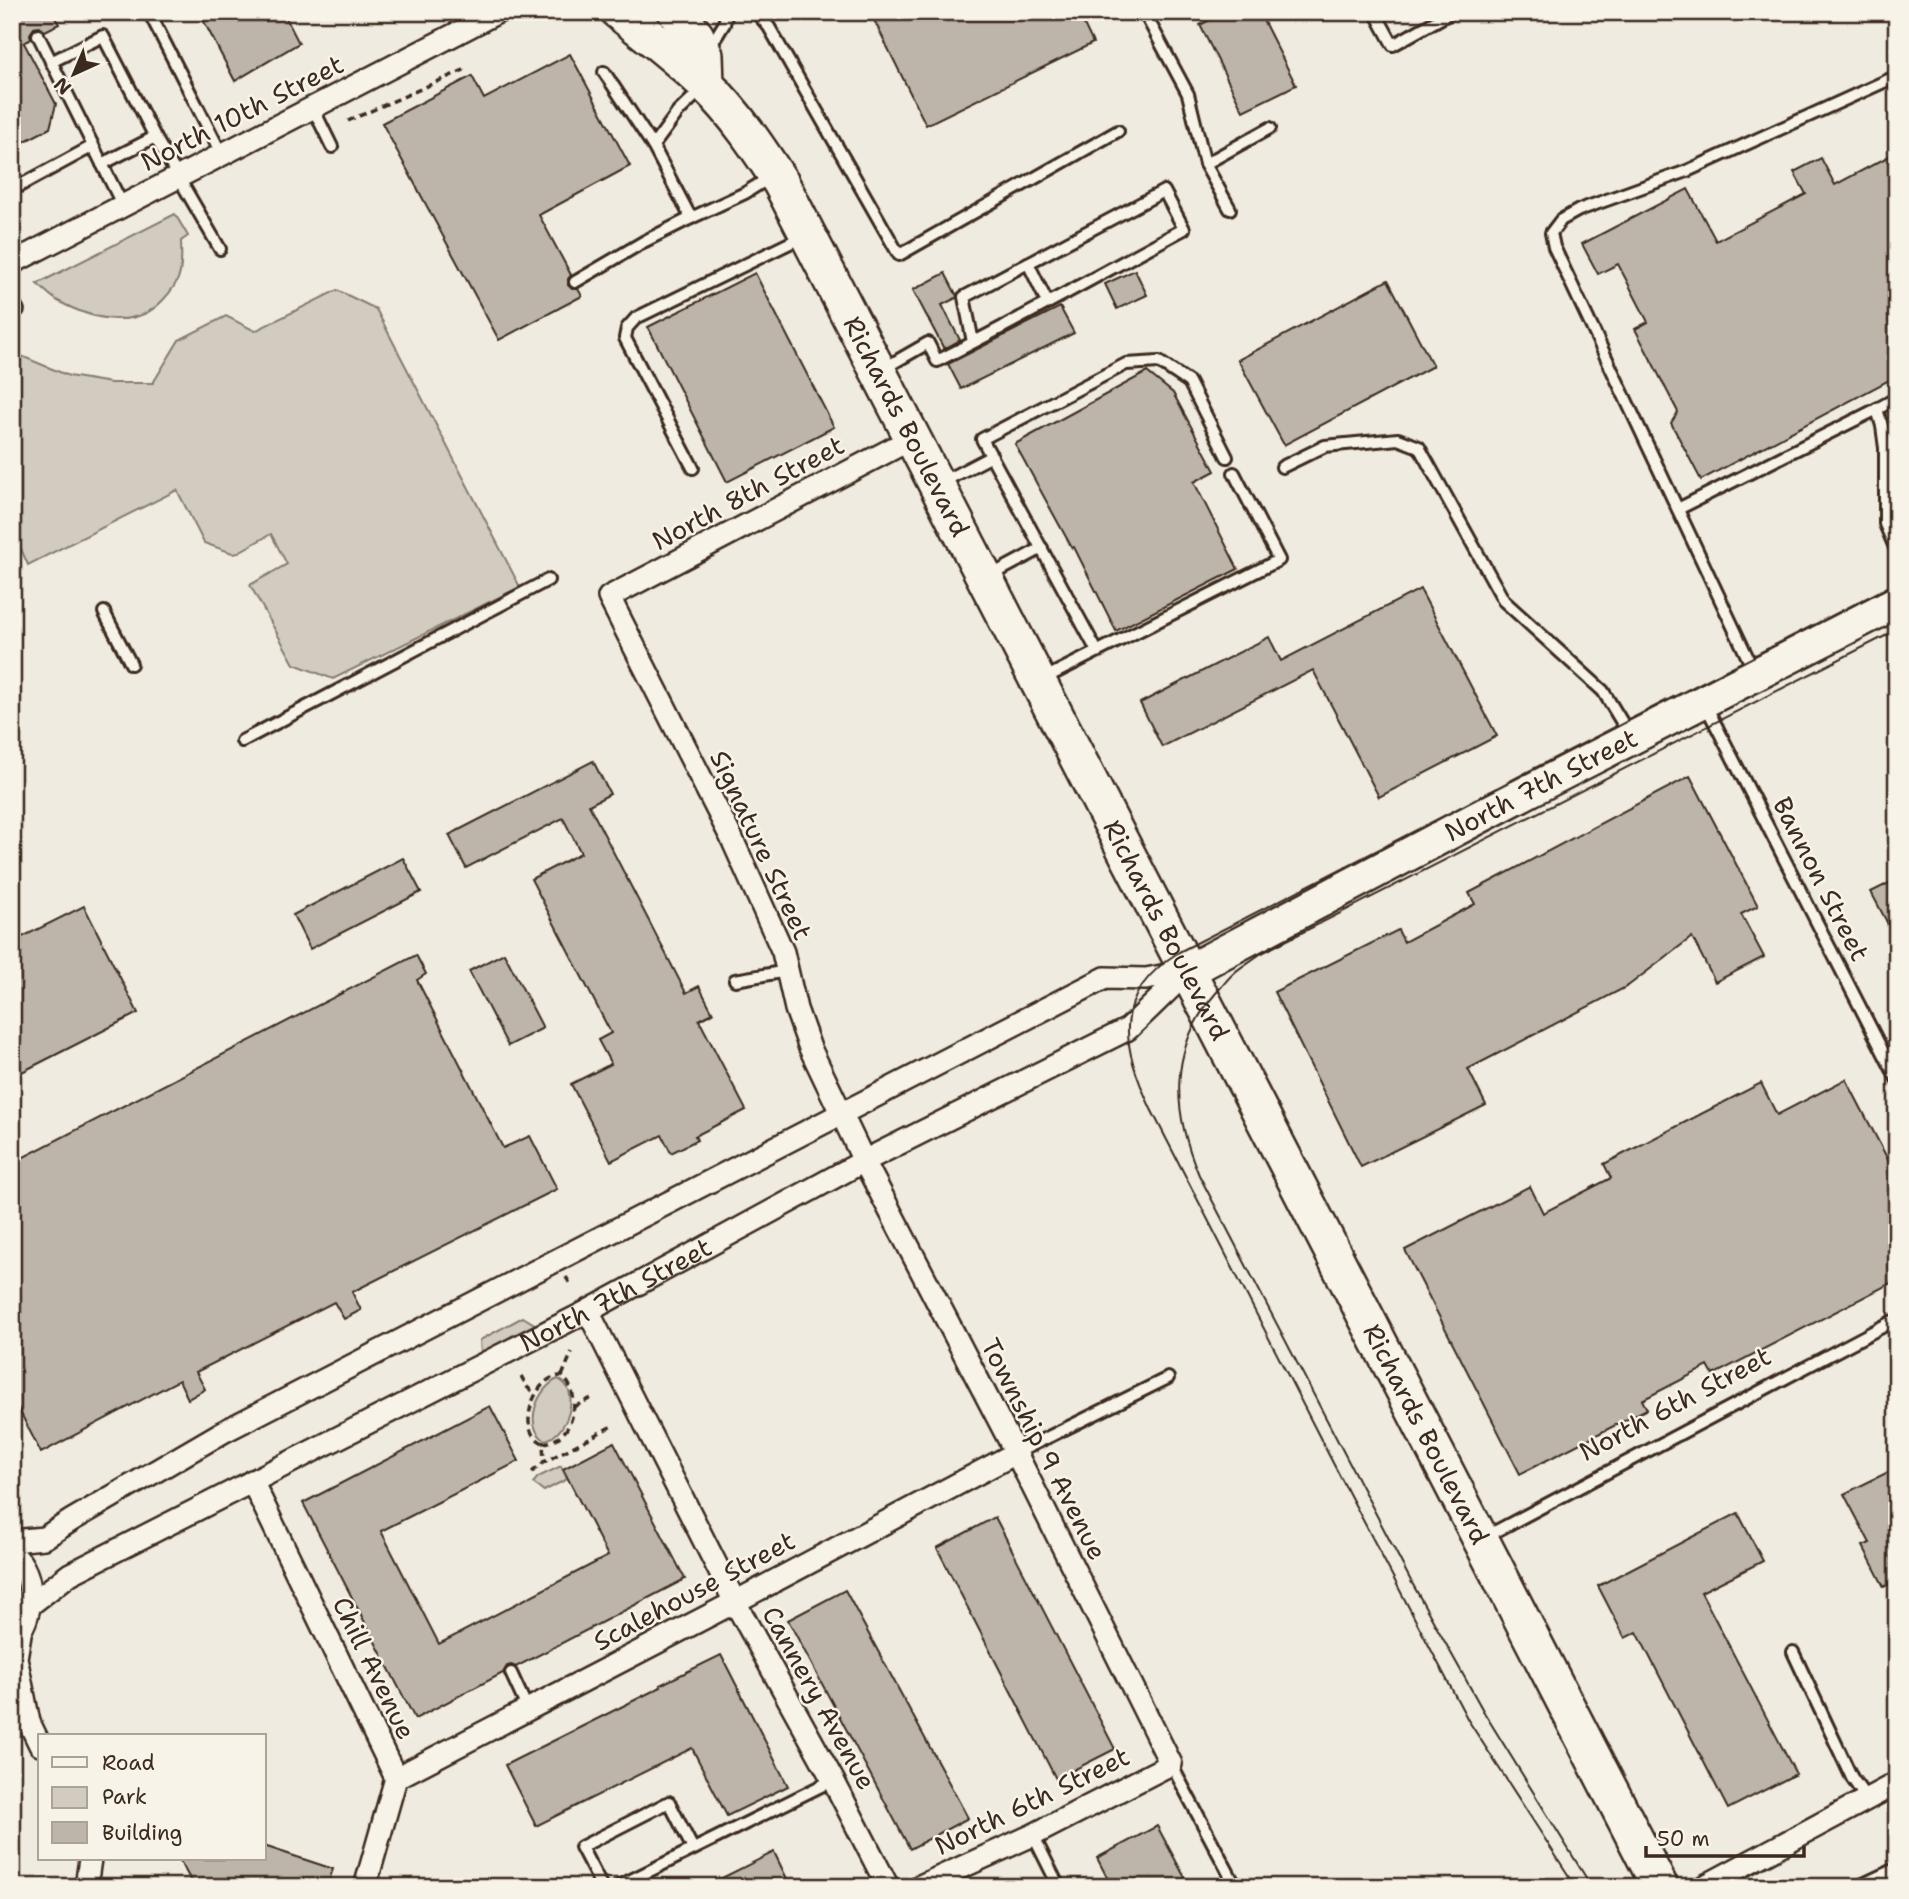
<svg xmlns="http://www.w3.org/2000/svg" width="1909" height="1899" font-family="'Shantell Sans',sans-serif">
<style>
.green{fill:#d1cbc0;stroke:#867a6f;stroke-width:2}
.building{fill:#bdb5aa;stroke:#3b2a1e;stroke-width:2}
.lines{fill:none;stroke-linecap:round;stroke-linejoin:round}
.service-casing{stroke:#3b2a1e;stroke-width:16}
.minor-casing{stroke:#3b2a1e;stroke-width:26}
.secondary-casing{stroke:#3b2a1e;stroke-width:37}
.primary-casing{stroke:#3b2a1e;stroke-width:40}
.path{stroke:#3b2a1e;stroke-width:3.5;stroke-dasharray:7 5;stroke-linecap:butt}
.service{stroke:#f7f3e8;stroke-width:10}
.minor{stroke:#f7f3e8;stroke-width:21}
.secondary{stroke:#f7f3e8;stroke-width:32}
.primary{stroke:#f7f3e8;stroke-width:35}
.tram{stroke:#3b2a1e;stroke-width:2}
.labels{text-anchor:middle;stroke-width:5;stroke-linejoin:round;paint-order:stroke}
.street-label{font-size:26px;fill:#3b2a1e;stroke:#f7f3e8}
</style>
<rect width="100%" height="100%" fill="#efebe0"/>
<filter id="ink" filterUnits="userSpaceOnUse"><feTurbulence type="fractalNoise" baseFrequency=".0143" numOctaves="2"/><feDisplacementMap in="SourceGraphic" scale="14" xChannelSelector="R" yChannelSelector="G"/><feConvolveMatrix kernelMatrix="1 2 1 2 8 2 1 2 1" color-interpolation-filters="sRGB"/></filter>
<g filter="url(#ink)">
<g class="green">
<path d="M175,214L188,236L181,241C182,269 183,279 163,300C135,331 91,319 58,301C51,297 44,289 37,284Z"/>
<polygon points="337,290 376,309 520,587 333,679 294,664 250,585 287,564 271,534 235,554 204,543 177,490 28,565 17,540 12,539 12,352 69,376 111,383 153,383 179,340 226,316 255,331"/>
<polygon points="523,1317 536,1325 481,1354 480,1340"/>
<path d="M558,1379C582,1389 568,1435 545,1440C522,1426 538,1387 558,1379Z"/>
<polygon points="561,1466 567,1479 544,1491 533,1483 538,1477"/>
</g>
<g class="building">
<polygon points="12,12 52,12 59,24 45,31 39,27 34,28 30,34 31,39 24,43 56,104 50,128 12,148"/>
<polygon points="199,12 283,12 299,43 235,81"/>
<polygon points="870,12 1078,12 1093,43 926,125"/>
<polygon points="1225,12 1259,12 1296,85 1243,111 1200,25"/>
<polygon points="570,54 630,166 539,215 571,275 568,279 568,285 572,289 578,289 582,296 499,340 382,123 472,76 484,99"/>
<polygon points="1897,152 1897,376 1701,480 1671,423 1678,412 1635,329 1648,322 1618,264 1598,274 1582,244 1688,189 1716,241 1806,194 1794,172 1821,158 1835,185"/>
<polygon points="1135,270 1147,295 1117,309 1105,284"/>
<polygon points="755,273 834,427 727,482 648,327"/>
<polygon points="945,273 957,296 956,298 942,305 960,340 944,349 913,290"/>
<polygon points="1388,280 1433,366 1284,445 1238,360"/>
<polygon points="1060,307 1074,333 961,389 948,364"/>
<polygon points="1147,372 1173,393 1215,471 1194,482 1238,569 1116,631 1074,547 1072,548 1015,444"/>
<polygon points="1420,589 1497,736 1379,797 1313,670 1162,747 1140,703 1269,637 1281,661"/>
<polygon points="593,761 610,794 589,805 686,993 699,986 713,1013 699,1020 746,1110 695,1136 697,1140 671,1153 662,1135 611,1161 571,1084 611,1064 598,1040 611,1033 531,879 581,853 563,818 466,868 449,835"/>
<polygon points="1690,776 1758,906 1741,914 1764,957 1715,982 1692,937 1628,986 1468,1069 1486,1105 1361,1167 1274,992 1398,930 1404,942 1475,904 1469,893"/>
<polygon points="403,858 421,892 310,949 293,915"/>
<polygon points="1897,879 1897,941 1871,892"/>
<polygon points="84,906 138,1013 12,1077 12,942"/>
<polygon points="504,953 543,1028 508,1046 469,971"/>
<polygon points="416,955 426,974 417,980 503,1148 530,1136 557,1189 352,1292 361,1310 344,1319 334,1302 196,1372 205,1389 188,1399 179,1380 41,1453 12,1396 12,1163"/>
<polygon points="1846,1079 1897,1177 1897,1280 1713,1375 1708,1366 1642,1400 1647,1409 1520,1474 1405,1250 1530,1186 1543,1213 1611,1178 1604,1164 1761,1083 1777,1115"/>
<polygon points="490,1406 519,1461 381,1531 439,1644 608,1556 563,1469 614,1442 685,1579 516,1667 511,1665 507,1666 503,1673 415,1719 303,1503"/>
<polygon points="1892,1470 1897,1480 1897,1580 1884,1587 1863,1546 1870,1543 1844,1494"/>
<polygon points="1738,1513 1763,1561 1701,1592 1796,1774 1728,1809 1637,1632 1625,1638 1598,1586"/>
<polygon points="995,1517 1115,1749 1056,1779 937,1548"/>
<polygon points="845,1590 968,1818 910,1849 788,1620"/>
<polygon points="721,1655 788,1786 727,1816 692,1748 536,1826 505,1765 661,1687 660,1685"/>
<polygon points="1157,1826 1190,1887 1112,1887 1097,1858"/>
<polygon points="264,1846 333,1869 327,1887 210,1887 191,1881 179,1859 264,1859"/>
<polygon points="774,1852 791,1887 704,1887"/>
</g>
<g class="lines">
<g class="service-casing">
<g id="service">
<polyline points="149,12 222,155"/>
<polyline points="756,12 769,27 899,255 1118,131"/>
<polyline points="1144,12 1188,94 1205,164 1230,209"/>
<polyline points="1375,12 1393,45 1452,12"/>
<polyline points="38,35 123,206"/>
<polyline points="710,47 724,24 727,12"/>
<polyline points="51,62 103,36 155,137 220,249"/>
<polyline points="604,72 653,146 678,112 702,89"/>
<polyline points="313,108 332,147"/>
<polyline points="653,146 691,218 745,193 772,176"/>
<polyline points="102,164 155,137"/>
<polyline points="1205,164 1270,128"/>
<polyline points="12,190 93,146"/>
<polyline points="1028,263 1047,302"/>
<polyline points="575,282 645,241 691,218"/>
<polyline points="12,299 18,310"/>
<path d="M881,370L928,343L937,361C1021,319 1102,273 1184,229L1164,191L964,297L973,342"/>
<polyline points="1877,409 1897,398"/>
<polyline points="1282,467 1325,446 1398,439 1419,447 1504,601 1603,691 1623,724 1628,737"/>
<polyline points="693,468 625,338 627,328 636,318 802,237"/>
<polyline points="942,482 992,456"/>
<polyline points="1678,509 1877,409 1882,426 1885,448 1885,524 1897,552"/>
<polyline points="988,577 1042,548"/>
<polyline points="104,612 131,664"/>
<polyline points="1097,651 982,439 1126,364 1159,362 1189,382 1227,457"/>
<polyline points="1754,671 1554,247 1551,233 1561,220 1579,210 1687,171 1897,76"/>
<polyline points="1041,680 1279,560 1234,473"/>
<polyline points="1705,704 1897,1079"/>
<polyline points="242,741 548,580"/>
<polyline points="735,980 787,971"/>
<polyline points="1016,1453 1168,1378"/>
<polyline points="1485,1537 1897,1319"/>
<polyline points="1793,1652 1852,1778 1867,1799"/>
<polyline points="511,1673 528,1710"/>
<polyline points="1171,1764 1236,1887"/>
<polyline points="1033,1835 1059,1887"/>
<polyline points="602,1887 581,1847 669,1802 693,1849"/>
<polyline points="617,1887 833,1780"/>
<polyline points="1857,1887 1897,1868"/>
</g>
</g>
<g class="minor-casing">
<g id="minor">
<polyline points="12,263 498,12"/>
<polyline points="913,438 609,597 732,839 783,952 796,1009 810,1048 864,1161 1016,1453 1171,1764 1033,1835 918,1887"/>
<polyline points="588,1311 735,1602 833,1780 888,1887"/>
<polyline points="252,1481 396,1778 365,1887"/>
<polyline points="12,1541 44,1538 72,1520 223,1432 1105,978 1146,979 1188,971"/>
<path d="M12,1553C38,1576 34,1618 12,1642"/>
<path id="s1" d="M31,1604L70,1574L588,1311L864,1161L1128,1029L1188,971"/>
<polyline points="20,1634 16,1658 18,1667 29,1722 40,1745"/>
<polyline points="396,1778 735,1602 1016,1453"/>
<polyline points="86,1887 90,1859"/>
<polyline points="1703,1887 1897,1783"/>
</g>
</g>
<g class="secondary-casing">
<g id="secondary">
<path id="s2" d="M1188,971L1534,788L1897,602"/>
</g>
</g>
<g class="primary-casing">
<g id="primary">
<path id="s3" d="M619,12C649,36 679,58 706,85C736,114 759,149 781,183L1660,1887"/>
<polyline points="676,12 696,36 705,55 706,85"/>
</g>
</g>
<g class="path">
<polyline points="348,121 466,69"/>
<polyline points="12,222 15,226"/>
<polyline points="566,1277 572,1287"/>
<polyline points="521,1376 528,1388 536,1394"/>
<polyline points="562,1376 572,1352"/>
<polyline points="574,1407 595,1396"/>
<path d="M543,1443C574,1441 584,1395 562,1376C539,1374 523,1413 531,1431C533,1437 538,1440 543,1443L544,1462"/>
<polyline points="532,1472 544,1462 612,1426"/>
</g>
<use href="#service" class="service"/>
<use href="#minor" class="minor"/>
<use href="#secondary" class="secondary"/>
<use href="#primary" class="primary"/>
<g class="tram">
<path d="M1590,1884L1485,1714L1412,1583L1199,1175C1172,1111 1168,1049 1216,993C1222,987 1227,979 1234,973C1242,966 1251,961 1260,954L1897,630"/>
<path d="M1576,1887L1468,1720L1333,1463L1151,1109C1121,1045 1111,995 1179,952L1897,583"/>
</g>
</g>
</g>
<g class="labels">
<g class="street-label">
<text transform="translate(242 113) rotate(-27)" y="9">North 10th Street</text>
<text dy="9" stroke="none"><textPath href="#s3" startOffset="511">Richards Boulevard</textPath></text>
<text transform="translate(748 493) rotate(-28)" y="9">North 8th Street</text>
<text dy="9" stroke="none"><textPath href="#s2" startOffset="399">North 7th Street</textPath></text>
<text transform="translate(761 845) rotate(65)" y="9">Signature Street</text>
<text transform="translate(1821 879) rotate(63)" y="9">Bannon Street</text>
<text dy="9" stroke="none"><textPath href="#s3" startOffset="1078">Richards Boulevard</textPath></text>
<text dy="9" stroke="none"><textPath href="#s1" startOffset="662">North 7th Street</textPath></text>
<text transform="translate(1675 1404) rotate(-28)" y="9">North 6th Street</text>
<text dy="9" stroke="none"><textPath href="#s3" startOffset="1645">Richards Boulevard</textPath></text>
<text transform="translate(1044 1449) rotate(63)" y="9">Township 9 Avenue</text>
<text transform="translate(694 1591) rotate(-28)" y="9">Scalehouse Street</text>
<text transform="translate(374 1668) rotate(64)" y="9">Chill Avenue</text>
<text transform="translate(819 1698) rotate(61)" y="9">Cannery Avenue</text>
<text transform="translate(1032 1801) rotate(-26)" y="9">North 6th Street</text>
</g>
</g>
<rect width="1909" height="1899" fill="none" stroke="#f7f3e8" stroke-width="42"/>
<rect x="21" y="21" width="1867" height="1857" fill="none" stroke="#3b2a1e" stroke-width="2.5" filter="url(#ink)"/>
<rect x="38" y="1734" width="228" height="126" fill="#f7f3e8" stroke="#aca397" stroke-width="2"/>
<rect x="52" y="1757" width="35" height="10" fill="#f7f3e8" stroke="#aca397" stroke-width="2"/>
<text x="102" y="1770" font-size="21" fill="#3b2a1e">Road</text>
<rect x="52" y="1787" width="35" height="21" fill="#d1cbc0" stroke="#aca397" stroke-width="2"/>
<text x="102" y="1804" font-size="21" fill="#3b2a1e">Park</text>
<rect x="52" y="1822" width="35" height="21" fill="#bdb5aa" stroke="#aca397" stroke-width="2"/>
<text x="102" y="1840" font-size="21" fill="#3b2a1e">Building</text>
<g transform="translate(74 74) rotate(224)" stroke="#f7f3e8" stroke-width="5" paint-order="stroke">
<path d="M0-5L12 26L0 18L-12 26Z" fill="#3b2a1e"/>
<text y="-10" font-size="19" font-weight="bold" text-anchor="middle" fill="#3b2a1e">N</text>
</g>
<path d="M1646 1846v10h158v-10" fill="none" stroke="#3b2a1e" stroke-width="3.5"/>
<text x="1657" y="1846" font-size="21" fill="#3b2a1e" stroke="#f7f3e8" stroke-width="5" paint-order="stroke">50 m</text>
</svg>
